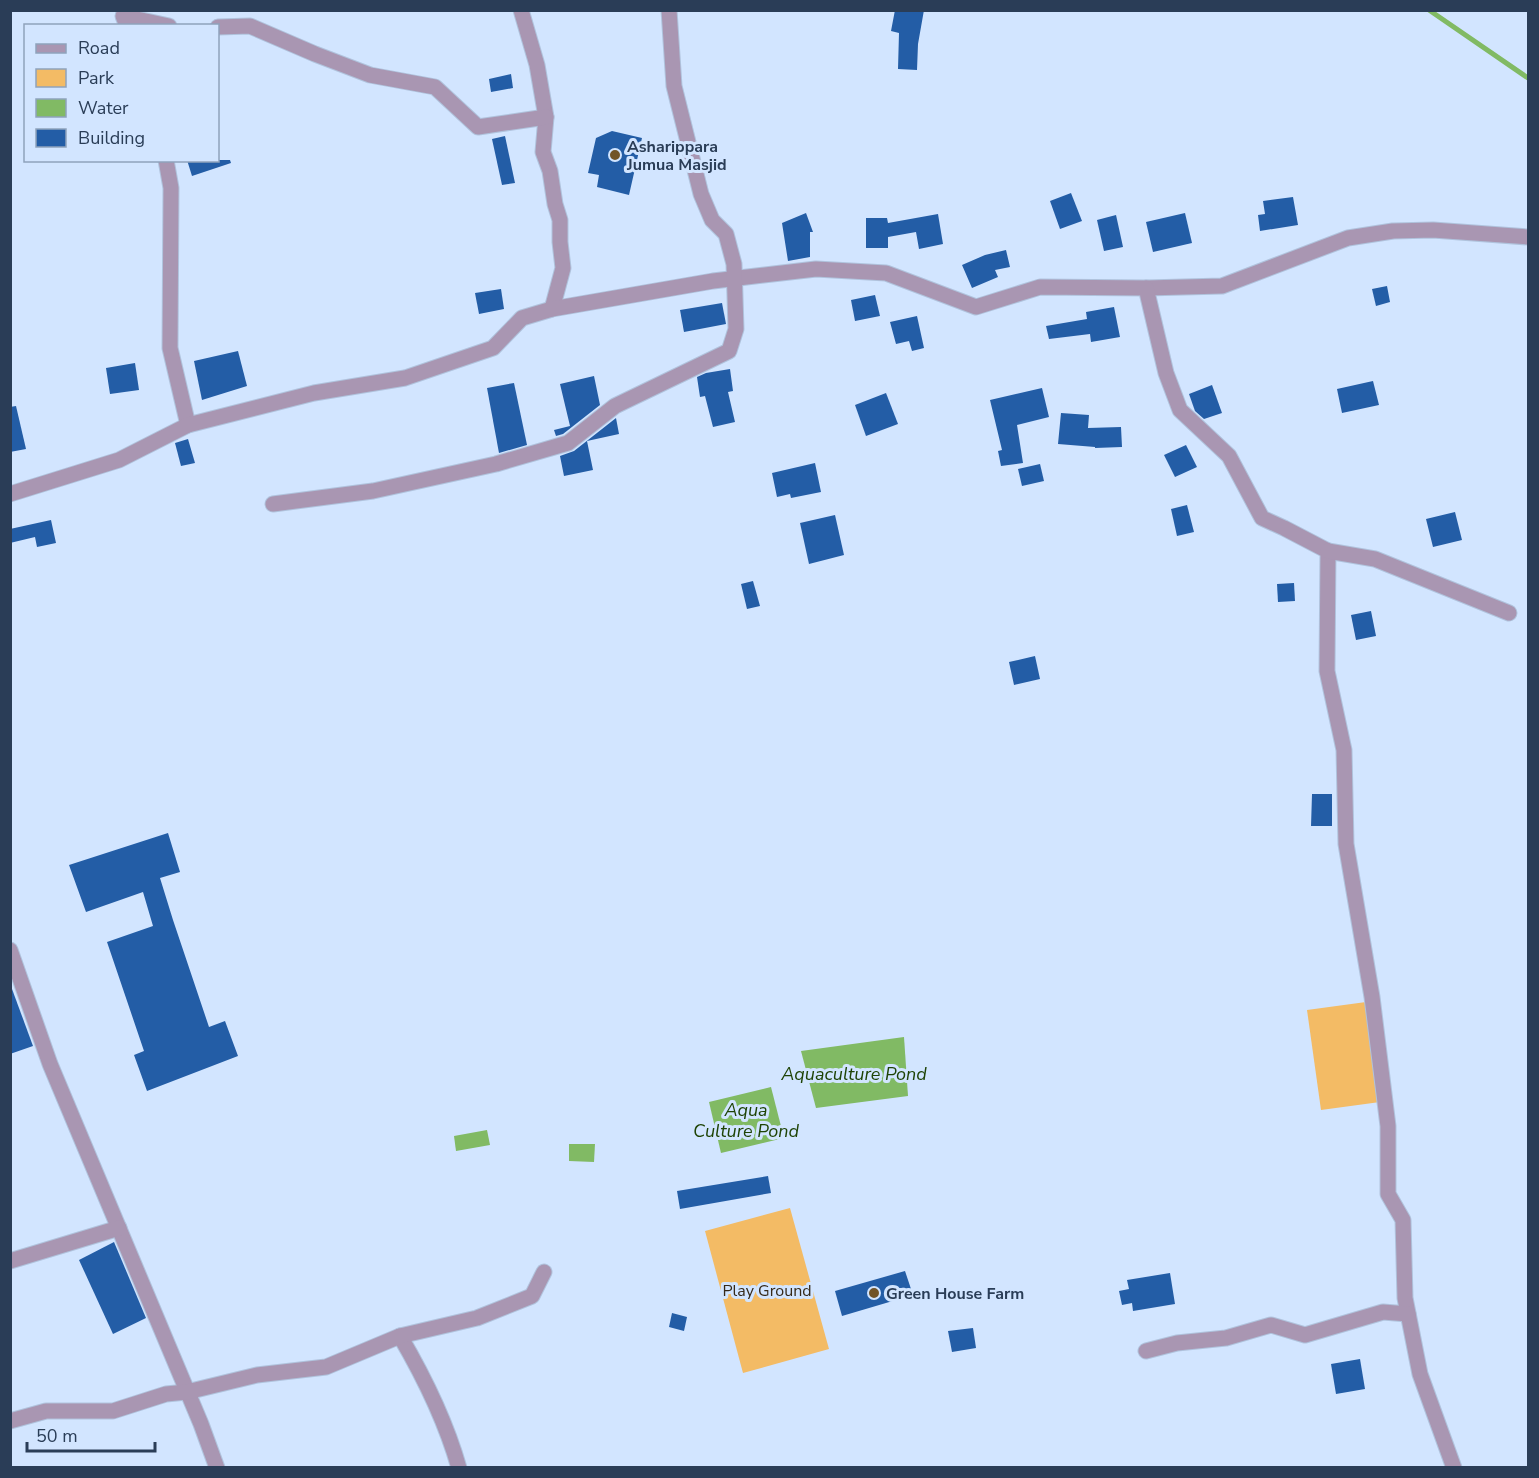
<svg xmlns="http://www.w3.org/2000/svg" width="1539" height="1478" font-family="'Nunito Sans',sans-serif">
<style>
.green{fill:#f3bb65}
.water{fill:#81ba64}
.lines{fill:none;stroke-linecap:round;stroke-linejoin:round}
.stream{stroke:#81ba64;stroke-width:5}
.building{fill:#235da6}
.street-casing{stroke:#b0c3dd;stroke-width:17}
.street{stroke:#a996b2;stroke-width:15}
.poi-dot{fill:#715428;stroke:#d2e5ff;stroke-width:2}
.labels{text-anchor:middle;stroke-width:6;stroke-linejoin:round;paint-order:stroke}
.poi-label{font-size:16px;font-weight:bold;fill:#2a3d57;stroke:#d2e5ff;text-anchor:start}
.park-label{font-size:16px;fill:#352919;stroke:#d2e5ff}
.water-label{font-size:18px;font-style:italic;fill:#1e4305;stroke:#d2e5ff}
</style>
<rect width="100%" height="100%" fill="#d2e5ff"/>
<g class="green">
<polygon points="1366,1002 1380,1102 1321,1110 1307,1010"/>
<polygon points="790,1208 829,1349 743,1373 705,1231"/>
</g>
<g class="water">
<polygon points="904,1037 908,1096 816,1108 801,1051"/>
<polygon points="771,1087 784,1138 721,1153 709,1102"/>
<polygon points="487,1130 490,1145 456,1151 454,1136"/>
<polygon points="569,1144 595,1144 594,1162 569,1161"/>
</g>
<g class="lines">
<polyline class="stream" points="1429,10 1528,78"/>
</g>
<g class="building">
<polygon points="895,10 924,10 918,44 917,70 898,69 899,33 891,31"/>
<polygon points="511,74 513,88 491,92 489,79"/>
<polygon points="612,131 642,138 629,195 597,187 599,175 588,173 596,138"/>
<polygon points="505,136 515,183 502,185 492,139"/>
<polygon points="187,160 230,160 231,163 192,176"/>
<polygon points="1071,193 1082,221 1060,229 1050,201"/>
<polygon points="1293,197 1298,225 1260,231 1258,215 1265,214 1263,201"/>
<polygon points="806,213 813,232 810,232 810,257 788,261 782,223"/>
<polygon points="1185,213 1192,243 1153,252 1146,222"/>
<polygon points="938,214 943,244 919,249 916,232 888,237 888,248 866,248 866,218 887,218 888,223"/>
<polygon points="1116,215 1123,247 1104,251 1097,220"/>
<polygon points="1006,250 1010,267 995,270 998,277 972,288 962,265 985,255"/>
<polygon points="1387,286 1390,302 1376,306 1372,289"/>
<polygon points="501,289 504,309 479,314 475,293"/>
<polygon points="875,295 880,316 855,321 851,300"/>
<polygon points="722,303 726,324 684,332 680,310"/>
<polygon points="1114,307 1120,337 1091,342 1090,334 1049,339 1046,326 1087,319 1086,312"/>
<polygon points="917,316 924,348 912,351 909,341 896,344 890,322"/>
<polygon points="238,351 247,386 202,400 194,361"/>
<polygon points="135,363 139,390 110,394 106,368"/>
<polygon points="730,369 733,391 728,392 735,422 713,427 705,396 700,397 697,377 706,373"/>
<polygon points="594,376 600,405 563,434 556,436 554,430 570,426 560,384"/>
<polygon points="1373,381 1379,405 1342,413 1337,389"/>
<polygon points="514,383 527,445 499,453 487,388"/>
<polygon points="1212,385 1222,413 1204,419 1195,411 1189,394"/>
<polygon points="1042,388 1049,417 1017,425 1023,463 1001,466 998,451 1002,450 990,400"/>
<polygon points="886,393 898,424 866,436 855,405"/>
<polygon points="16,406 26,449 10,452 10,407"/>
<polygon points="1061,413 1089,415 1088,428 1121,427 1122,447 1095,448 1095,447 1058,444"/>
<polygon points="616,418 619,434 587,441 593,470 564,476 560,456 574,451"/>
<polygon points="188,439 195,463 181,466 175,443"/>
<polygon points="1186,445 1197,467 1175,477 1164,455"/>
<polygon points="815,463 821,492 791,498 790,494 777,497 772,473"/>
<polygon points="1040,464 1044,481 1022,486 1018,469"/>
<polygon points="1187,505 1194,532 1177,536 1171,509"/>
<polygon points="1455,512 1462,540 1433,547 1426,519"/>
<polygon points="835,515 844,555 809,564 800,523"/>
<polygon points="51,520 56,543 37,547 35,537 10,543 10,529"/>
<polygon points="753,581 760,606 747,609 741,584"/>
<polygon points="1294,583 1295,601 1278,602 1277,584"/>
<polygon points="1371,611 1376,636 1356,640 1351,615"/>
<polygon points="1035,656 1040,679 1014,685 1009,662"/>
<polygon points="1312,794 1332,794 1332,826 1311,826"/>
<polygon points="168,833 180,872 160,878 173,920 209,1027 225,1021 238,1056 147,1091 134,1055 144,1051 107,942 153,926 143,892 86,912 69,865"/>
<polygon points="10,989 12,989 33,1046 10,1054"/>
<polygon points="768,1176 771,1193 680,1209 677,1191"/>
<polygon points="114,1242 146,1318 113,1334 79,1260"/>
<polygon points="905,1271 913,1295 842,1316 835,1291"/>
<polygon points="1170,1273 1175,1304 1133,1311 1132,1303 1122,1305 1119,1291 1129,1289 1127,1280"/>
<polygon points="672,1313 687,1317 684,1331 669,1327"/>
<polygon points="973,1328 976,1348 952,1352 948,1331"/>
<polygon points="1360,1359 1365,1389 1336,1394 1331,1364"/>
</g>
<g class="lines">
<g class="street-casing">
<g id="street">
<polyline points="521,10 537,65 546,117 543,152 550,171 555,204 560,220 560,242 563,268 552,309"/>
<polyline points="127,26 123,16 169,26"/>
<polyline points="218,27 250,26 315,54 370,75 435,87 478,127 546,117"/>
<polyline points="166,160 171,188 170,348 188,425"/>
<polyline points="1146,288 1222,286 1348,238 1393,231 1433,230 1528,237"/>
<polyline points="10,494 119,460 188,425 314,393 405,378 493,348 522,318 552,309 713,281 816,269 886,273 976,307 1040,287 1146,288 1166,373 1180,410 1229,456 1262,518 1284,528 1328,551 1327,671 1344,750 1346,844 1372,997 1388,1126 1388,1194 1403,1220 1405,1298 1420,1374 1454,1468"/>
<polyline points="273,504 373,491 496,464 568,443 615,406 729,351 736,329 734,264 726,234 712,220 701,194 674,86 669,10"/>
<polyline points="1328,551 1375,559 1509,613"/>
<polyline points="10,950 50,1064 201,1424 217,1468"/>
<polyline points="10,1261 119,1228"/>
<path d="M400,1336C424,1377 446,1422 459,1468"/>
<polyline points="1146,1351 1177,1343 1226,1338 1271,1325 1305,1335 1383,1312 1408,1314"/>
<polyline points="10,1421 46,1411 113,1411 166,1394 187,1392 257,1375 326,1367 400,1336 477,1318 532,1296 544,1272"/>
</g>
</g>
<use href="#street" class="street"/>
</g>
<g class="poi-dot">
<circle cx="615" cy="155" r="6"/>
<circle cx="874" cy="1293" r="6"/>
</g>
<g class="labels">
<g class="poi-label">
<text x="627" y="152">Asharippara<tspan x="627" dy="18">Jumua Masjid</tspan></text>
<text x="886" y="1299">Green House Farm</text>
</g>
<g class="park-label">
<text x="767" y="1296">Play Ground</text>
</g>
<g class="water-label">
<text x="854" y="1080">Aquaculture Pond</text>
<text x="746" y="1116">Aqua<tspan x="746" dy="21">Culture Pond</tspan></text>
</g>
</g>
<rect width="1539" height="1478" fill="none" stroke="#2a3d57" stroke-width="24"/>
<rect x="24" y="24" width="195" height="138" fill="#d2e5ff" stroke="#8fa2bc" stroke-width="1.5"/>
<rect x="36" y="44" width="30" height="9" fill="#a996b2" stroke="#8fa2bc" stroke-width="1.5"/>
<text x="78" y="54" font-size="18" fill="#2a3d57">Road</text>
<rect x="36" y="69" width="30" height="18" fill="#f3bb65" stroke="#8fa2bc" stroke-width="1.5"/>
<text x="78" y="84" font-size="18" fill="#2a3d57">Park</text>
<rect x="36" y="99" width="30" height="18" fill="#81ba64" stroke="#8fa2bc" stroke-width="1.5"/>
<text x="78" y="114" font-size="18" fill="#2a3d57">Water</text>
<rect x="36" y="129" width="30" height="18" fill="#235da6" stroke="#8fa2bc" stroke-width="1.5"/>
<text x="78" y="144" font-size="18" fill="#2a3d57">Building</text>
<path d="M27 1442v9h128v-9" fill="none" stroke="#2a3d57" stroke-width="3"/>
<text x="36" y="1442" font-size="18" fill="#2a3d57" stroke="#d2e5ff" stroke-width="4.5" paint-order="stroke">50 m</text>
</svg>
